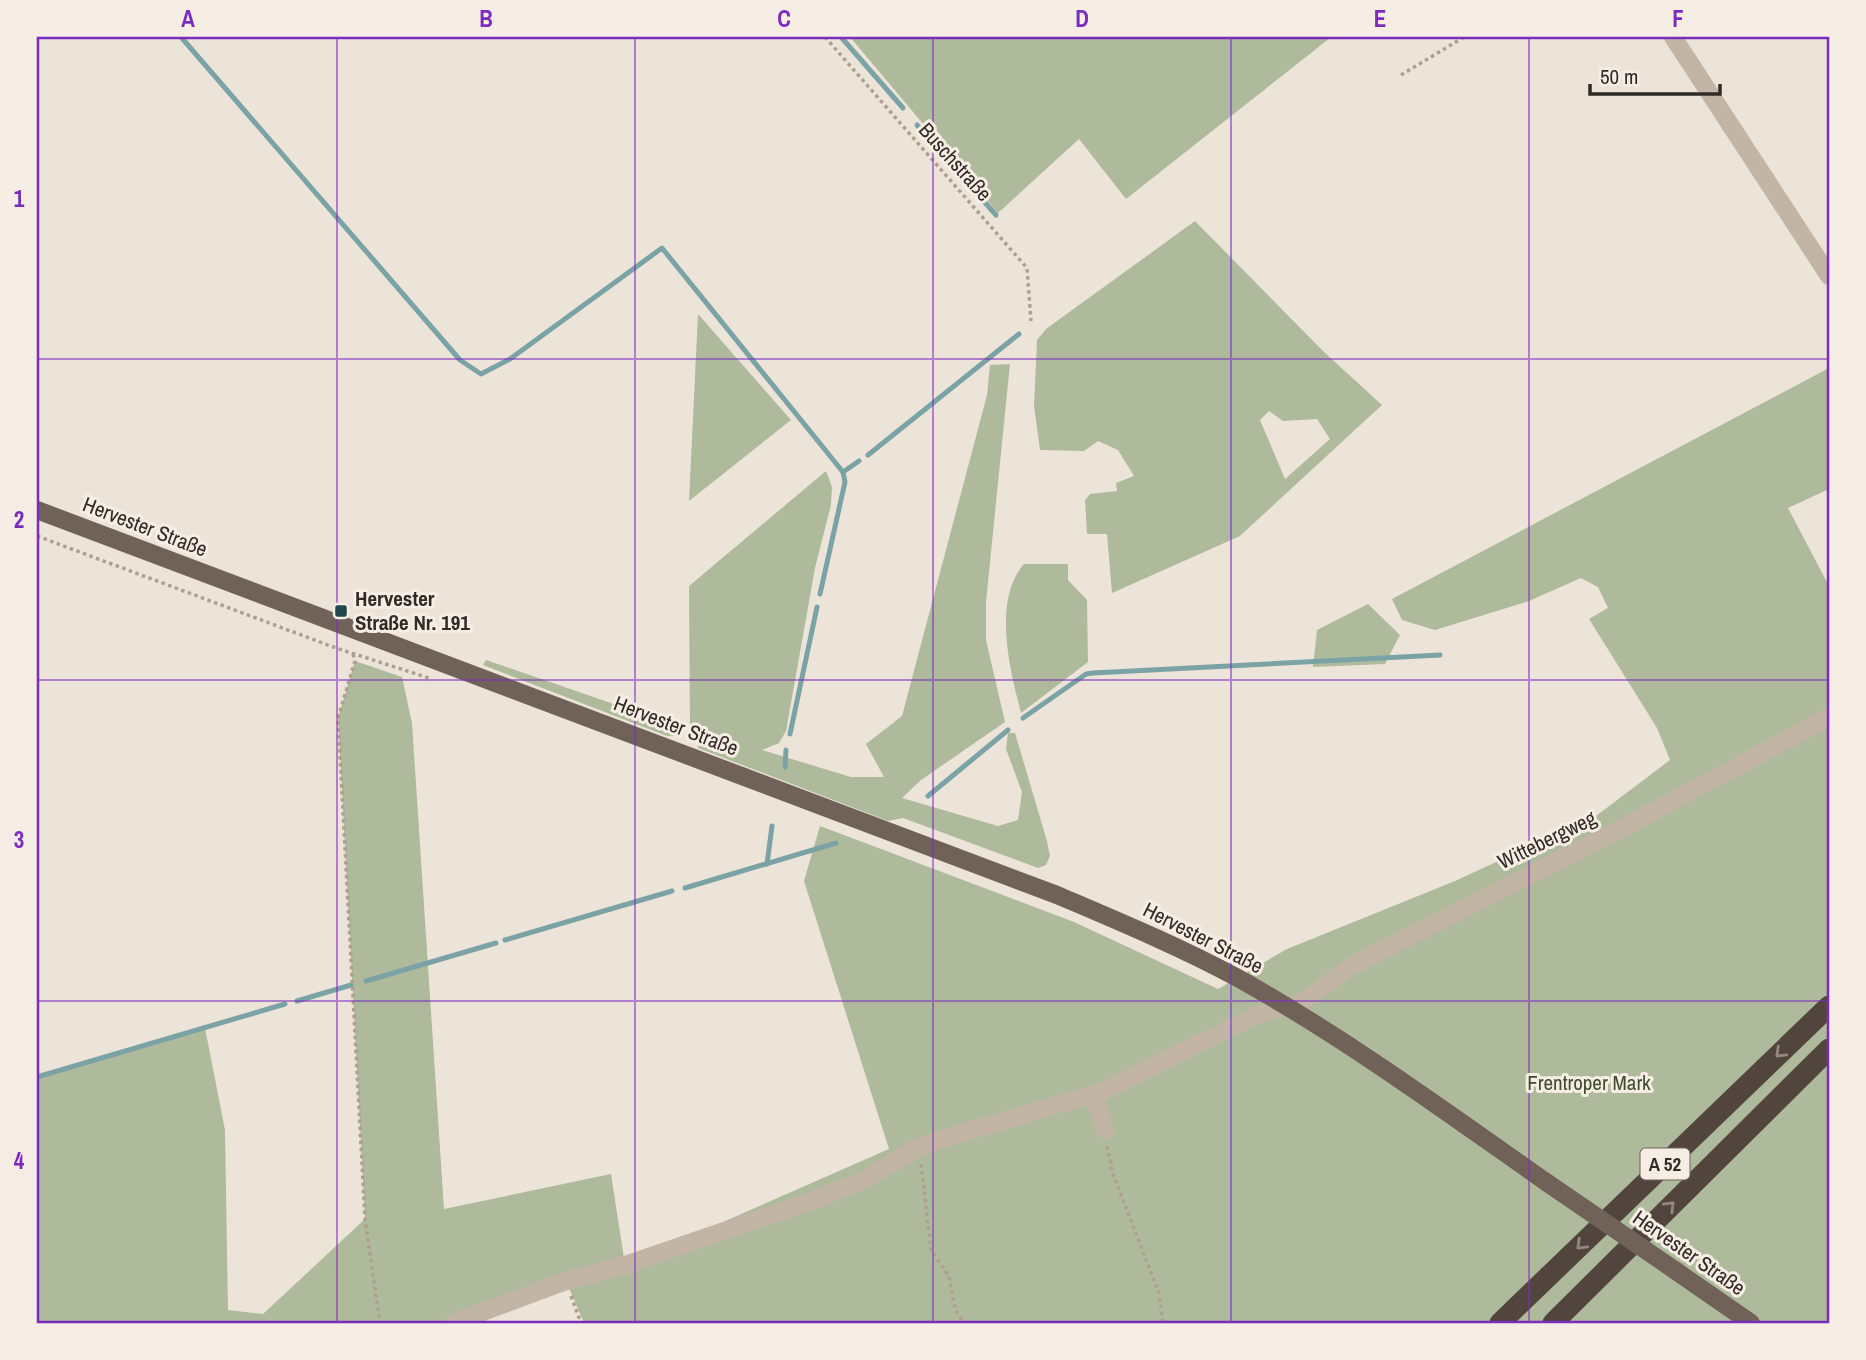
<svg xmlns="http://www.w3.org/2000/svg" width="1866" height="1360" font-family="'Archivo Narrow',sans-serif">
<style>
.green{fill:#aeba9b;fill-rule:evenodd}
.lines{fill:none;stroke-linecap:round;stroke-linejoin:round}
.stream{stroke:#7ba3a6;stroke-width:5}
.path{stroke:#af9f91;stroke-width:3.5;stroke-dasharray:3.5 3.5;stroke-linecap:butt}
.minor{stroke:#c3b5a6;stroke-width:18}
.major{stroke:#716259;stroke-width:18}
.highway{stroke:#51453e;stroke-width:21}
.major-bridge{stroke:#716259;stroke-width:18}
.oneway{stroke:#938980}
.grid{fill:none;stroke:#7b2cbf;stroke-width:2;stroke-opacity:0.55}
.poi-dot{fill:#21484d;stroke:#f6eee4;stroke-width:2.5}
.labels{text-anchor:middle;stroke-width:6;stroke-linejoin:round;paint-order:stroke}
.shield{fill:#f6eee4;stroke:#6c655f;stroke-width:2}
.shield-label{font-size:19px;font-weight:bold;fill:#312a26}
.street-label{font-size:21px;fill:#312a26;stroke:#f6eee4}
.poi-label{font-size:21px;font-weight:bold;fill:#312a26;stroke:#f6eee4;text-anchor:start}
.park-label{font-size:21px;fill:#3f4c2d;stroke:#f6eee4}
.neatline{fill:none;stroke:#7b2cbf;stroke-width:2.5}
.grid-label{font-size:23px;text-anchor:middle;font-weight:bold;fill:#7b2cbf}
</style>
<rect width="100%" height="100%" fill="#ede4d9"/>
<g class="green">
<polygon points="850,37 1329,37 1330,38 1126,199 1079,139 998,213"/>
<path d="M1195,221L1324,352L1382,405L1240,536L1112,593L1107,534H1087L1085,500L1090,494L1117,491L1116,483L1134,476L1118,450L1098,441L1084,451L1040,450L1034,406L1037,340L1046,329ZM1269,411L1283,421L1317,419L1330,439L1285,479L1260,420Z"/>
<polygon points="698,314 791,420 689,501"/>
<polygon points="1010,364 986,602 986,640 1005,722 921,780 902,798 998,826 1018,820 1022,792 1006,749 1008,733 1015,733 1047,841 1050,856 1046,865 1038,868 903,818 888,821 698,748 701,731 690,731 689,586 826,471 832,487 831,505 815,568 786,731 779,743 762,750 851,777 884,777 866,744 902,716 987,395 990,365"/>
<polygon points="1829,368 1829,489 1788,508 1829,586 1829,1323 584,1323 566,1281 451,1323 37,1323 37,1077 205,1028 225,1130 228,1310 263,1314 365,1219 338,718 355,661 402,677 412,723 444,1209 611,1174 625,1265 889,1149 804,881 820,826 1074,922 1218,989 1287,949 1455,881 1596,816 1670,760 1657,728 1589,619 1608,608 1598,587 1581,578 1529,601 1435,630 1402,620 1392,599"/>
<path d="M1024,564H1068V580L1087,600L1088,662L1021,713C1010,670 992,601 1024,564Z"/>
<polygon points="1368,604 1400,635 1385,664 1313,667 1317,630"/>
<polygon points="486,660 666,722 684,723 681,735 667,736 483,665"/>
</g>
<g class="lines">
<g class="stream">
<polyline points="181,37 460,360 481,374 510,359 662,248 843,472 845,482 820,594"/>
<polyline points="841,37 903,108"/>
<polyline points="917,125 996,215"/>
<polyline points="868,455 1019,334"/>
<polyline points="843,472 859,461"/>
<polyline points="1023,718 1086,674 1093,673 1440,655"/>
<polyline points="790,734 817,607"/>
<polyline points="785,767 786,750"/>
<polyline points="928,796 1008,730"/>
<polyline points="767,864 772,826"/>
<polyline points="685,888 836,843"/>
<polyline points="505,940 672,891"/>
<polyline points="366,981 496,943"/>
<polyline points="297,1001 351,985"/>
<polyline points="37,1077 285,1004"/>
</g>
<g class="path">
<polyline points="825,37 1027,268 1031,321"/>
<polyline points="1401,75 1464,37"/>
<polyline points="37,536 336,648 432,679"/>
<polyline points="353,654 355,661 338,718 365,1219 380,1323"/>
<polyline points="1107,1146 1113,1174 1159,1293 1163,1323"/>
<polyline points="921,1164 931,1250 949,1276 955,1310 964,1323"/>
<polyline points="571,1296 581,1323"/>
</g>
<g class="minor">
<polyline points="1673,37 1829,276"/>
<polyline points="1093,1094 1105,1130"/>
<polyline points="453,1323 566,1281 625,1265 806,1203 860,1182 915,1149 936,1141 1103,1091 1258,1014 1299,1004 1353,965 1615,832 1829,717"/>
</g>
<g class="major">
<path d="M37,510L1057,895C1118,921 1178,946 1236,977C1344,1037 1445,1111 1546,1182"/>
<polyline points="1676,1271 1751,1323"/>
</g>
<g class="highway">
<polyline points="1500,1323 1829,1006"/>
<polyline points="1553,1323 1829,1049"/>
</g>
<polyline class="major-bridge" points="1546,1182 1676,1271"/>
</g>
<defs><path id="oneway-chevron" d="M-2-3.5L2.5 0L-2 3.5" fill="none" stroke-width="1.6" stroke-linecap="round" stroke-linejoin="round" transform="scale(1.75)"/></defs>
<g class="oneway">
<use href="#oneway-chevron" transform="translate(1780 1053) rotate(136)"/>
<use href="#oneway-chevron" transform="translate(1670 1206) rotate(-45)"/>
<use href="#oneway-chevron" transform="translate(1581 1245) rotate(136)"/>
</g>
<path class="grid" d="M337,37V1323M635,37V1323M933,37V1323M1231,37V1323M1529,37V1323M37,359H1829M37,680H1829M37,1001H1829"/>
<rect class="poi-dot" x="334" y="604" width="14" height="14" rx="3.5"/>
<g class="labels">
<rect class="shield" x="1640.5" y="1148.5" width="49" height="31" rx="5"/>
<g class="shield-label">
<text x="1665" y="1171">A 52</text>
</g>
<g class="street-label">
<text transform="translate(955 162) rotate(48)" y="7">Buschstraße</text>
<text transform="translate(145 527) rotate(21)" y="7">Hervester Straße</text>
<text transform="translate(676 726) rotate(21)" y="7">Hervester Straße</text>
<text transform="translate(1547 840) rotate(-26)" y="7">Wittebergweg</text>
<text transform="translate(1203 938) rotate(27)" y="7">Hervester Straße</text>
<text transform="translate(1689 1253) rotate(35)" y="7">Hervester Straße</text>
</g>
<g class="poi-label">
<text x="355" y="606">Hervester<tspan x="355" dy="24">Straße Nr. 191</tspan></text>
</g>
<g class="park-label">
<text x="1589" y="1090">Frentroper Mark</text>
</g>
</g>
<rect width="1866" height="1360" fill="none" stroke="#f6eee4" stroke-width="77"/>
<path d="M1590 84v10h130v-10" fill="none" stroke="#312a26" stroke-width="3.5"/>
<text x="1600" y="84" font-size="21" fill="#312a26" stroke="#f6eee4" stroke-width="5" paint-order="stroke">50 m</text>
<rect x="38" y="38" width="1790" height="1284" class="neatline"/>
<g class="grid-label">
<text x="188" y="27">A</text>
<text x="486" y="27">B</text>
<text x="784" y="27">C</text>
<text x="1082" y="27">D</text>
<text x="1380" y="27">E</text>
<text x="1678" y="27">F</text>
<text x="19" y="207">1</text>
<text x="19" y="528">2</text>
<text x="19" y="848">3</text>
<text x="19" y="1169">4</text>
</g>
</svg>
